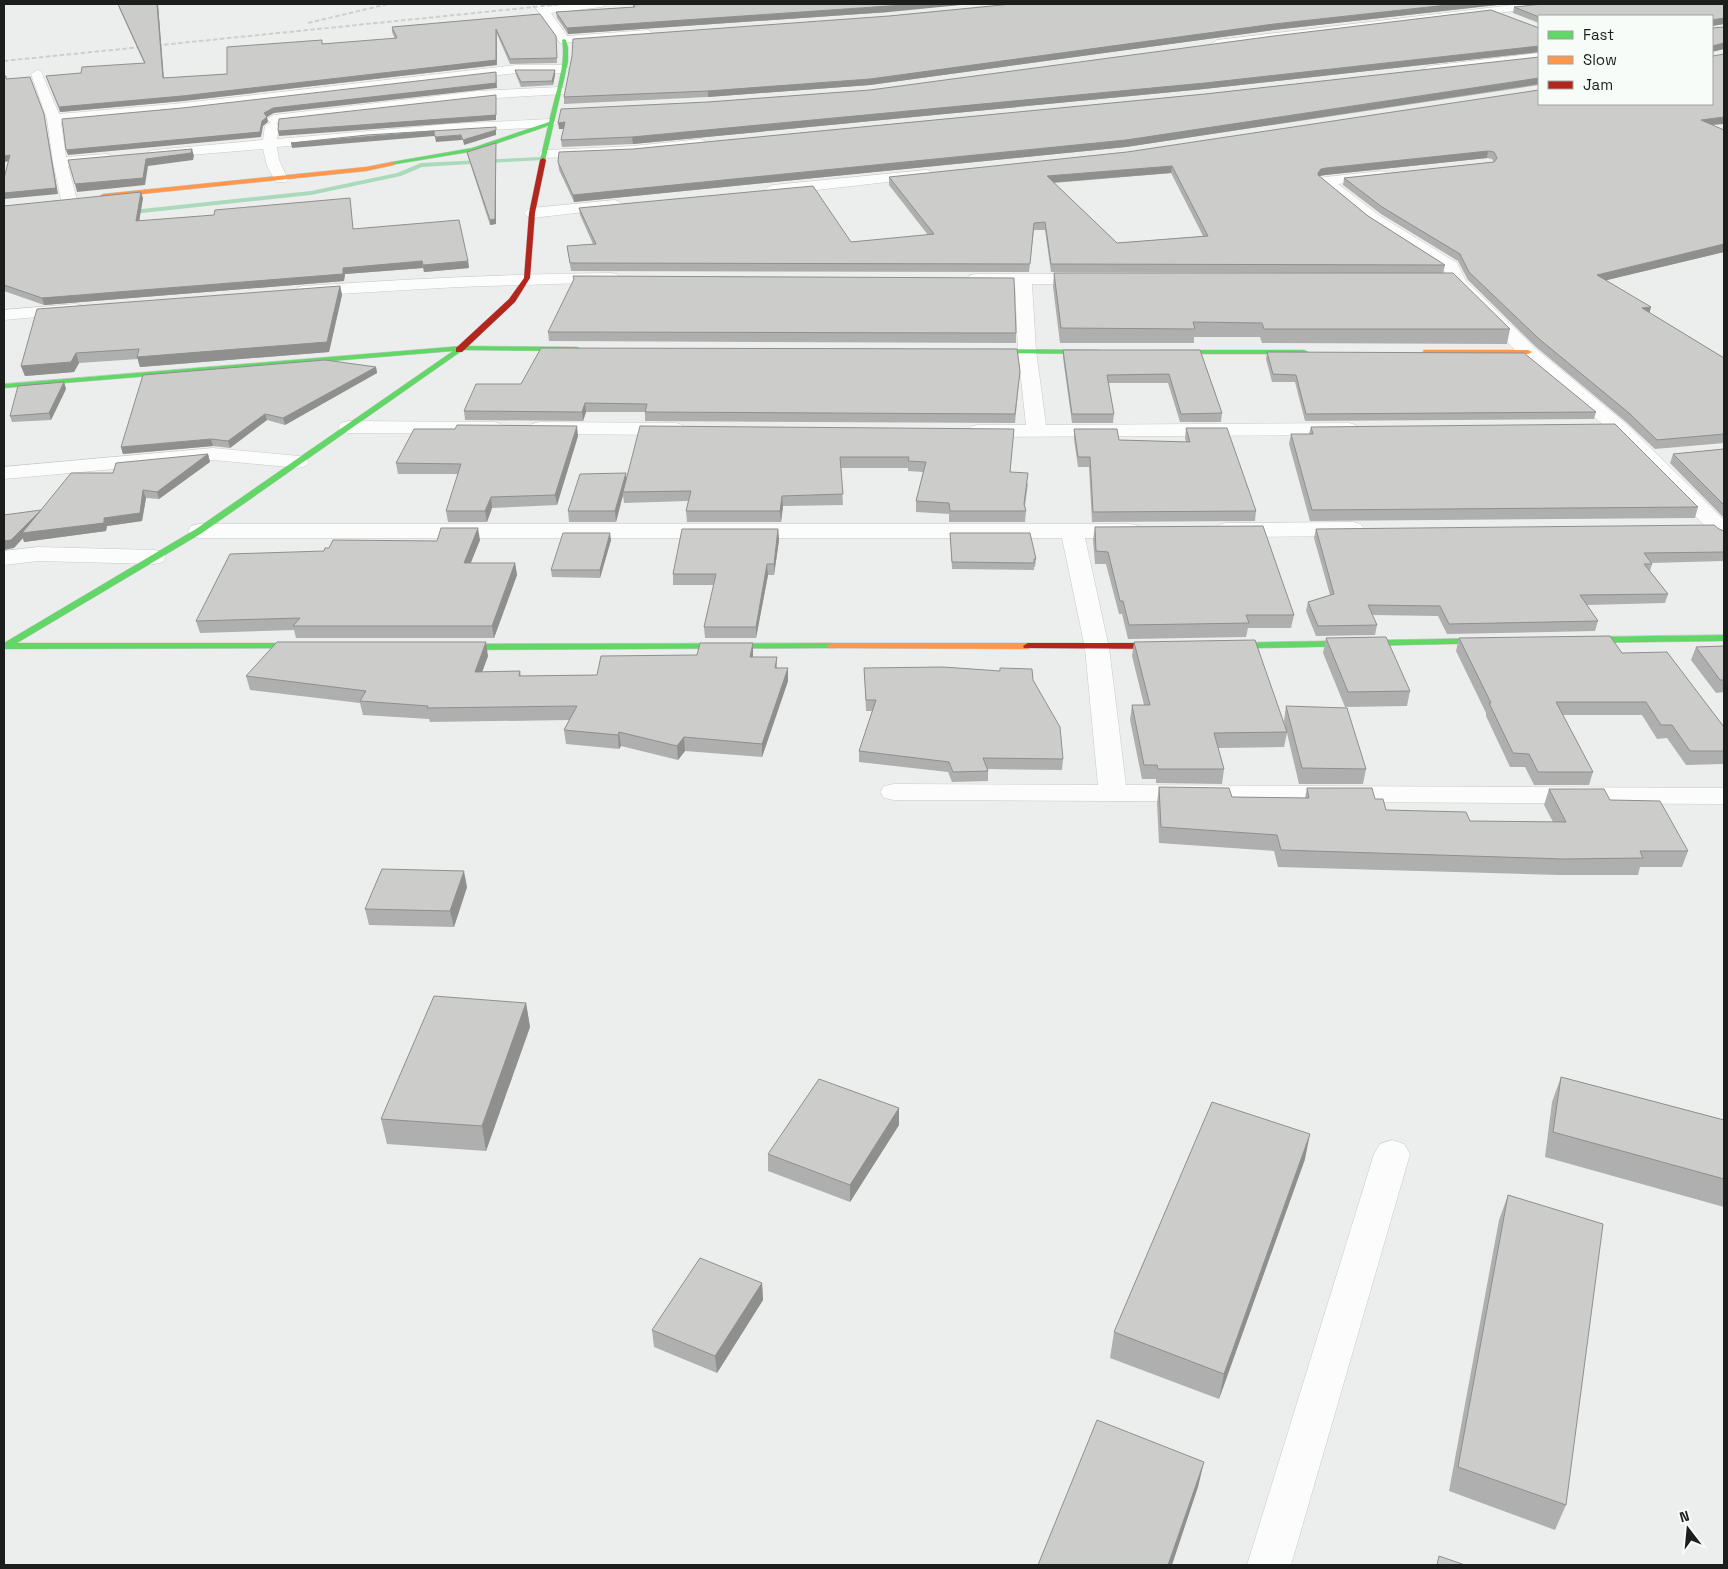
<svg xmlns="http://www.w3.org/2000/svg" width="1728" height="1569" font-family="'Space Grotesk',sans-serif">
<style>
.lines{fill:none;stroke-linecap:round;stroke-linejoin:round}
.stream{fill:#aadabb;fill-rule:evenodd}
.street-casing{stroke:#c8cac9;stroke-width:1}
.fast-casing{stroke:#c8cac9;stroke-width:1}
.slow-casing{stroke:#c8cac9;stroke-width:1}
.jam-casing{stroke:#c8cac9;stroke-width:1}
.street{fill:#fcfcfc;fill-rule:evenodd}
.fast{fill:#63d668;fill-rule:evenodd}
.slow{fill:#ff974d;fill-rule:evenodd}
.jam{fill:#b3261e;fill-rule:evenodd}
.rail{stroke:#cdcecd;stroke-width:2;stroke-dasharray:4.5 2.5;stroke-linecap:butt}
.wall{fill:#afafaf;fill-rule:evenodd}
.shaded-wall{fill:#8f8f8e}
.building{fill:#cccccb;stroke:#8f8f8e;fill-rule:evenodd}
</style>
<rect width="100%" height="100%" fill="#eceeed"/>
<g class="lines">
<polygon class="stream" points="540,157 543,159 542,160 422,167 401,176 311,195 123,215 119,213 123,211 311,191 397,173 421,163"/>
<g class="street-casing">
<g id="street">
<polygon points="533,4 544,4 546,6 573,4 607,4 602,7 551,13 567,36 648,30 654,34 648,38 560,43"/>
<polygon points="1521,4 1553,4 1547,7 1217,48 1211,44 1217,40"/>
<polygon points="1539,53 1539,61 1428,74 1422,70 1428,66"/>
<polygon points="517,65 563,65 569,69 563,73 517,73 183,111 61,122 66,157 106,154 111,155 113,158 111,161 106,162 68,166 77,200 74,203 64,203 61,200 53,162 47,119 31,74 37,70 41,71 59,114 183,103"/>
<polygon points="559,87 564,88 565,91 564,94 478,99 276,123 279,126 277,139 449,124 551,119 558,123 551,127 449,132 277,147 279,160 288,179 286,182 276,182 267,166 263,149 154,158 149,157 147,154 149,151 154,150 263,140 265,126 271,122 267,119 274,115 478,91"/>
<polygon points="701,139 708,143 706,146 633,154 546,158 541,157 539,154 541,151 546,150 633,146"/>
<polygon points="926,170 931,171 933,174 931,177 773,195 768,193 765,190 768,187 773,185"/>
<polygon points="1381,171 1386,172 1388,175 1386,178 1338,184 1380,216 1457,263 1466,281 1535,348 1625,423 1724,520 1724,539 1716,537 1611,431 1521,356 1452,287 1444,270 1368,222 1318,181 1320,178 1325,177"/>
<polygon points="615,200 620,202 623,205 620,208 532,218 527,216 524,213 527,210 532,208"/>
<path d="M611,273L617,274L619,278L617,282L458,287L304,296L298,295L295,291L298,287L304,286C406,279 508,274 611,273Z"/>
<polygon points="976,274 1091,274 1097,275 1099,279 1097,283 1091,284 1032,284 1036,351 1046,425 1349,423 1356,425 1359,429 1356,433 1349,435 977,437 970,435 967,431 970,427 977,425 1026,425 1018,351 1015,284 970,283 968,279 970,275"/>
<polygon points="75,304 81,305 84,309 81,313 4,320 4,310"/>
<polygon points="348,421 494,422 501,424 504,428 501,432 494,434 348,433 341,431 338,427 341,423"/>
<polygon points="539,422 676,423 683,425 686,429 683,433 676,435 539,434 532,432 529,428 532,424"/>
<polygon points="213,448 299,456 306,458 309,462 306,466 299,468 213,460 4,479 4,467"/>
<polygon points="1353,522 1361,524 1364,529 1361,534 1353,536 1226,537 1218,535 1215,530 1218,525 1226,523"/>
<polygon points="199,524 1131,524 1139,526 1142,531 1139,536 1131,538 1085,538 1109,648 1126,785 1724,788 1724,804 894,800 884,798 880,792 884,786 894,784 1098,785 1085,648 1062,538 199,538 191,536 188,531 191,526"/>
<polygon points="38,547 155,550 163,552 166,557 163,562 155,564 38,561 4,565 4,551"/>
<polygon points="1392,1140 1404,1144 1410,1154 1291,1565 1247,1565 1374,1154 1380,1144"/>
</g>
</g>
<g class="fast-casing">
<g id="fast">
<path d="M564,39L566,40L568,48V62L545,161L540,160L548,126L475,151L390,165L389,164L392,162L472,148L549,122C554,98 567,63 562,40Z"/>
<polygon points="462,346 577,347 581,349 577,351 463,350 202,533 17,643 311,643 315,644 316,646 315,648 4,649 4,643 196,529 453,351 4,388 4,384"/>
<polygon points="977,349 1099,350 1103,352 1099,354 980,353 976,351"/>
<polygon points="1159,350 1304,350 1308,352 1304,354 1162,354 1158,352"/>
<polygon points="1724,635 1724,641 1576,643 1571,640 1576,637"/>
<polygon points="1496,638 1501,641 1500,643 1219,649 1214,646 1219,643"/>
<polygon points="832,643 837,646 836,648 449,650 444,647 449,644"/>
</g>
</g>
<g class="slow-casing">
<g id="slow">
<polygon points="392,162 395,164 394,165 366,171 103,198 100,196 103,194 366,167"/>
<polygon points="1424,350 1528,350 1532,352 1528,354 1427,354 1423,352"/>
<polygon points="832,643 1028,643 1033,646 1028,649 828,648 827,646"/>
</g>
</g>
<g class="jam-casing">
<g id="jam">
<polygon points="543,158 546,160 535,213 530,278 515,302 462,352 456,352 456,348 509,299 524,278 529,213 540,160"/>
<polygon points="1028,643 1171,643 1176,646 1171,649 1024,648 1023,646"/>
</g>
</g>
<use href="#street" class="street"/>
<use href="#fast" class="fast"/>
<use href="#slow" class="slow"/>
<use href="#jam" class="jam"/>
<g class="rail">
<polyline points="308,23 388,4"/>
<polyline points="4,61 563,4"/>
</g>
</g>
<g class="wall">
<polygon points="118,4 158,4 164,78 227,74 322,44 395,39 392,32 392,27 540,14 556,41 557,63 510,64 497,34 497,65 183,101 60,112 46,76 81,73 144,63 119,8"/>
<polygon points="1012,4 1506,4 1273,30 870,85 708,97 564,104 564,97 889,16"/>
<path d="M1724,4V24L1712,26V28L1724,49L1712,51L1713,125L1724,252L1606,280L1650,313L1724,358V443L1655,449L1626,422L1536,347L1468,280L1458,261L1381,214L1343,185L1344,178L1494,162L1492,159L1487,158L1325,175L1319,176L1368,216L1445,265L1443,273L1510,329L1507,344L1262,343L1260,337H1194V343H1060L1053,287L1054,273H1364L1051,272L1045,230H1034L1029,272L571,271L567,246L593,244L580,215L579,208L851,242L928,235L889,185V177L1712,104L1539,16V23L1513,13L1514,7ZM1171,173L1203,236L1117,243L1054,183Z"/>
<polygon points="633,5 889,12 568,34 557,18 556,12 633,7"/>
<polygon points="1539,28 1539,52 1204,89 633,144 562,147 561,140 564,129 559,129 708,102 870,90"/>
<polygon points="1539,57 1539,85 1126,147 574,202 559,170 558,162 633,149 1205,94"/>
<polygon points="515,70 555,70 555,75 553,85 521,87 516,75"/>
<polygon points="496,148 496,224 490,225 468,157 467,152"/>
<polygon points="143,198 139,221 214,215 350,198 353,229 468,261 469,268 424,272 423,268 345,274 344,281 44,305 4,291 4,206"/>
<polygon points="340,286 342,295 329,352 140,367 138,359 79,363 74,372 25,376 21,366"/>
<polygon points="548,332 1016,333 1016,343 549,341"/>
<polygon points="1063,350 1200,350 1222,413 1221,422 1180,422 1168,383 1108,383 1114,414 1113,423 1072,423 1063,358"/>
<polygon points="1267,352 1596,412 1594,419 1305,421 1295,382 1272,382 1266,359"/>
<polygon points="376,367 377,373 285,425 267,420 230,448 213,446 123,454 121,447"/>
<polygon points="1020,371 1015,423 645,421 645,412 586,412 583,421 465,420 464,411 521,384"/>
<polygon points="64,382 66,389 51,420 12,422 10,416"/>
<polygon points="1311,427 1698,507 1695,518 1310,521 1289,444 1291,434 1309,434"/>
<polygon points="1186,428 1256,511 1255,521 1092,522 1089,467 1078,467 1074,439 1074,429 1119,440 1186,442 1185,438"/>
<polygon points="578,436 557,505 492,508 487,522 448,522 446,511 458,474 398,474 396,463"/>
<polygon points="1013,439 1010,472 1028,484 1025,506 1026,511 1025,522 949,522 949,514 916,512 916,501 923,472 908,471 908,468 841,468 843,505 783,506 781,522 687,522 686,511 688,501 624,503 623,495 616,522 569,522 568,511 626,473 626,480"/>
<polygon points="1724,449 1724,518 1670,463 1673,454"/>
<polygon points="208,454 210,462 159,499 146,498 142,521 107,526 106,531 24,542 23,538 14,548 41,510 113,473"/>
<polygon points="1095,527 1294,615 1291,628 1248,628 1246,637 1128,639 1122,614 1119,614 1106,564 1095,564 1093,540"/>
<polygon points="778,529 779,540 774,575 768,575 756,638 705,638 704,627 714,585 673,585 673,574"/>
<polygon points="1316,529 1719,529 1724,531 1724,561 1651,563 1652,564 1650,571 1668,594 1665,603 1587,605 1598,621 1595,631 1447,634 1438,616 1372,615 1377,625 1375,635 1316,636 1306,611 1308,602 1330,595 1314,538"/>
<polygon points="950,533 1036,559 1035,567 1034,567 1034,570 952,569"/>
<polygon points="480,540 470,563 515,563 517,575 494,638 296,638 294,630 200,633 196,621 324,551 437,541"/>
<polygon points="611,540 600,578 552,577 551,570"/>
<polygon points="1326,638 1410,691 1407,706 1345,707 1323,653"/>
<polygon points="1459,638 1622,653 1724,727 1724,764 1686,765 1667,738 1657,739 1642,715 1563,715 1593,772 1589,785 1534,785 1525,767 1510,767 1486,716 1486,713 1456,651"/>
<polygon points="1134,642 1286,731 1284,721 1286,706 1366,769 1363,784 1299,784 1287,733 1284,747 1218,748 1224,769 1222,784 1156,783 1156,779 1142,779 1130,720 1132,705 1144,705 1132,656"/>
<polygon points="1724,646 1724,692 1716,693 1691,660 1696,647"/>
<polygon points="488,656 482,672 520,671 521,676 597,675 753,657 777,657 777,668 788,668 788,681 762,757 685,751 678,760 621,746 619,749 566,744 564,730 569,720 430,722 429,719 363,715 360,703 250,690 246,676"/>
<polygon points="864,668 1033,680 1063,759 1062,770 988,769 988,781 952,782 948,772 859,762 859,751 873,711 866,711"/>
<polygon points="1159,787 1232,797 1305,798 1307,788 1375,799 1386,810 1470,821 1553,822 1544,805 1549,789 1610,800 1688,851 1682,867 1640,867 1638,875 1559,875 1278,867 1274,851 1159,843 1157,803"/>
<polygon points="467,887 454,927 369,925 365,909"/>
<polygon points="526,1003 530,1027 486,1151 387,1144 381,1119"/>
<polygon points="1561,1077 1724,1120 1724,1207 1545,1157 1552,1102"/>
<polygon points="899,1108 899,1125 850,1202 768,1171 768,1154"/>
<polygon points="1305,1159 1219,1399 1110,1358 1114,1332"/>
<polygon points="1508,1195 1566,1505 1555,1530 1449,1491 1499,1220"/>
<polygon points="762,1283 763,1300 717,1373 654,1347 652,1330"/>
</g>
<g class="shaded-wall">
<polygon points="157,4 158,4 164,83 163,78"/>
<polygon points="915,4 971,4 889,12 568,34 567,28"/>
<polygon points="1456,4 1506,4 1273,30 870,85 708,97 708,91 1274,24"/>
<polygon points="1724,18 1724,24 1712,26 1712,20"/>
<polygon points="496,29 497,65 183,101 60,112 59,107"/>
<polygon points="1724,43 1724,49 1712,52 1712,46"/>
<polygon points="1539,46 1539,52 1204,89 633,144 632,137"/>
<polygon points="555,70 555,75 553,85 552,81"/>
<polygon points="496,72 497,88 274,113 267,117 268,122 263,126 261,137 68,155 66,150 262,121 264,113 273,108"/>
<polygon points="1539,78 1539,84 1126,147 574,202 573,195"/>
<polygon points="496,95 496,120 279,136 278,131"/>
<polygon points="44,114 58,194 4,199 4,193"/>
<polygon points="1724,117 1724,124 1699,126 1701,120"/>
<polygon points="565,122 566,129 559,129 558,123"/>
<polygon points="496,127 496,135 464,145 463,140"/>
<polygon points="434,131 434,136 292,148 291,143"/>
<polygon points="461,135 462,140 436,142 435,137"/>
<polygon points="496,143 496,224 490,225 490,220"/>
<polygon points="192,149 194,156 193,160 148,166 145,185 77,192 75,184 146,159"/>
<polygon points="1488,151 1487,158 1325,175 1320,176 1316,180 1318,173 1321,169 1326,168"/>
<polygon points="10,155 12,161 4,162 4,156"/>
<polygon points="1172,166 1171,173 1047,183 1047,176"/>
<polygon points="141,192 143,198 138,228 136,221"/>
<polygon points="1724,244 1724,252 1595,283 1597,275"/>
<polygon points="422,261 423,268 345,274 344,281 44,305 42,298 343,268"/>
<polygon points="468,261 469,268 424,272 423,265"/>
<polygon points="340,286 342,295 329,352 140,367 137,357"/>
<polygon points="1651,307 1649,315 1642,308"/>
<polygon points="76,353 79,363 74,372 25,376 21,366"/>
<polygon points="376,367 377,373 285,425 283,418"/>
<polygon points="64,382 66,389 51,420 49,413"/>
<polygon points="585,403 586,412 583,421 582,412"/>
<polygon points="265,414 267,420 230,448 228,441"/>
<polygon points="577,426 578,436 557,505 555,495"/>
<polygon points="211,439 213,446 123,454 121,447"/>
<polygon points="208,454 210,462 159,499 157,492"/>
<polygon points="626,473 627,483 623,492 623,495 616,522 615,511"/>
<polygon points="143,490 146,498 142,521 107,526 106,531 24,542 23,538 14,548 4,550 4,541 41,510 104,518"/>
<polygon points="782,496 783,506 781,522 780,511"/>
<polygon points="491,497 492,508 487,522 485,511"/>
<polygon points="478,528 480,540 466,575 464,563"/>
<polygon points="778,529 779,540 774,575 774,564"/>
<polygon points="610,533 611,540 600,578 600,570"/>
<polygon points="515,563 517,575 494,638 492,626"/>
<polygon points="767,564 768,575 756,638 756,627"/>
<polygon points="486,642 488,656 477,686 475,672"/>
<polygon points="753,643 753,656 751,670 750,657"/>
<polygon points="788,668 788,681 762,757 762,744"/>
<polygon points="619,732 621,746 619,749 618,735"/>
<polygon points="684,737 685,751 678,760 677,746"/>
<polygon points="464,871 467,887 454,927 450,911"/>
<polygon points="526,1003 530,1027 486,1151 482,1126"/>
<polygon points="899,1108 899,1125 850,1202 850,1185"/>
<polygon points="1310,1134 1305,1159 1219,1399 1224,1374"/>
<polygon points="762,1283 763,1300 717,1373 715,1356"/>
<polygon points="1204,1462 1198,1487 1172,1565 1168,1565"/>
</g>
<g class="building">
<polygon points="118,4 157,4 163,78 227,74 227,47 322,40 322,44 397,38 392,27 540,14 556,36 557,58 510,59 496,29 496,60 182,96 59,107 46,76 81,73 82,67 145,63"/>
<polygon points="648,4 915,4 889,6 567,28 556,12 635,7 633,5"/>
<polygon points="1012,4 1456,4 1274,24 870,79 708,91 564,97 572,56 573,39 889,16"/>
<path d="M1543,4H1724V18L1712,20V28L1724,27V43L1712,46L1713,56L1724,54V117L1701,120L1724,130V244L1597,275L1651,307L1642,308L1724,358V434L1657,440L1629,413L1538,338L1469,272L1460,254L1382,207L1344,178L1494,162L1497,158L1494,152L1488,151L1326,168L1321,169L1318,173V175L1368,216L1445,265L1051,264L1045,222L1034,223L1030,264L570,263L567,246L596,244L579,208L813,186L851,242L934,234L889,177L1127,152L1539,90V104H1712V16H1539V17L1514,7ZM1172,166L1208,236L1117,243L1047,176Z"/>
<polygon points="1491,10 1539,28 1539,46 1205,83 632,137 561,140 565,122 558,123 561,109 708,102 870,90 1274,36"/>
<polygon points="1539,57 1539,78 1126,140 573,195 558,162 559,152 633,149 1205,94"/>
<polygon points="515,70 555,70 552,81 521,82"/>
<polygon points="496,72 496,83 273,108 264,113 267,117 262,121 260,132 66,150 62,119 182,108"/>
<polygon points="4,76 6,76 6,79 30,77 44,114 56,188 4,193 4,178 10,155 4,156"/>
<polygon points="496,95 496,115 278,131 279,119"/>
<polygon points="496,127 496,130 463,140 461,135 435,137 434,131 291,143 367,135"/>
<polygon points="496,143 495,219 490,220 467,152"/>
<polygon points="192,149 191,153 146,159 143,178 75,184 68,160"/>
<polygon points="141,192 136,221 214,215 215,210 350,198 353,229 459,220 468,261 423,265 422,261 343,268 343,274 42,298 4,285 4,206"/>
<polygon points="1054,273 1453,273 1510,329 1264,329 1262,323 1193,322 1195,329 1061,328"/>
<polygon points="573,276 1014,278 1016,333 548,332 574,279"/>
<polygon points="340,286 327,342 137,357 139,349 76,353 71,362 21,366 37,309"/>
<polygon points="541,348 1017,349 1020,371 1015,414 645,412 647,404 585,403 582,412 464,411 476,384 521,384"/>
<polygon points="1063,350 1200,350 1222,413 1181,414 1169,374 1107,375 1114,414 1072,414"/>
<polygon points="1267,352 1524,353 1596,412 1306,414 1296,375 1273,374"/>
<polygon points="325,360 376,367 283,418 265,414 228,441 211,439 121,447 143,375"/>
<polygon points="64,382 49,413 10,416 18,386"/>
<polygon points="1615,424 1698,507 1312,510 1291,434 1313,434 1311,427"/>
<polygon points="457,425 577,426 555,495 491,497 485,511 446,511 461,464 396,463 414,429 455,429"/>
<polygon points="640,426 1014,429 1010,472 1028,473 1024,504 1026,511 950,511 949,503 916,501 926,462 908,461 909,457 840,457 843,494 782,496 780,511 686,511 691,491 623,492"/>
<polygon points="1186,428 1227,428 1256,511 1093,512 1090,457 1078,457 1074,429 1117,429 1119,440 1190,442"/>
<polygon points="1724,449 1724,505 1673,454"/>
<polygon points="208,454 157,492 143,490 140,513 104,518 104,523 22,533 41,510 11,540 4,541 4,515 41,510 71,473 113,473 116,463"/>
<polygon points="626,473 615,511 568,511 580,474"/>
<polygon points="1714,525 1719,529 1724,531 1724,552 1644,553 1652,564 1644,564 1668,594 1580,595 1598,621 1449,624 1440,606 1368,605 1377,625 1318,626 1308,602 1334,594 1316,529"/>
<polygon points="1263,526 1294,615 1246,615 1249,623 1129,625 1123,601 1120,601 1108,552 1096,551 1095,527"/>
<polygon points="441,528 478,528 464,563 515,563 492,626 293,626 300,618 196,621 230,554 324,551 325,548 329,548 333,540 437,541"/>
<polygon points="682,529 778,529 774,564 767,564 756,627 704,627 716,574 673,574"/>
<polygon points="563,533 610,533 600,570 551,570"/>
<polygon points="950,533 1030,533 1036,559 1034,559 1034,563 952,562"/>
<polygon points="1610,636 1622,653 1667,652 1724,727 1724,751 1690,751 1672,725 1661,725 1646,702 1556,702 1593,772 1538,772 1529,754 1513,753 1489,703 1491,703 1459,638"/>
<polygon points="1386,637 1410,691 1348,692 1326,638"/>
<polygon points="1255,640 1287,732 1214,733 1224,769 1158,769 1157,765 1144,765 1132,705 1150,705 1134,642"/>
<polygon points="277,642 486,642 475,672 520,671 519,676 597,675 601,656 697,655 700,643 753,643 750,657 777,657 775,668 788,668 762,744 684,737 677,746 619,732 618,735 564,730 577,706 427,708 428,706 360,701 366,691 246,676"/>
<polygon points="1724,646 1724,680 1720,680 1696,647"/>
<polygon points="943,667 1000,671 1000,668 1032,669 1033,680 1060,727 1063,759 983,758 988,771 953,772 949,762 859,751 876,700 866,700 864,668"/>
<polygon points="1286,706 1347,708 1366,769 1302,768"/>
<polygon points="1159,787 1229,788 1232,797 1309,798 1307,788 1372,788 1375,799 1383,799 1386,810 1466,812 1470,821 1566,822 1549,789 1604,789 1610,800 1660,801 1688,851 1640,851 1643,858 1564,859 1281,850 1277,835 1161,827"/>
<polygon points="382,869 464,871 450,911 365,909"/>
<polygon points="434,996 526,1003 482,1126 381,1119"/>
<polygon points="1561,1077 1724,1120 1724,1179 1553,1132"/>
<polygon points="819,1079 899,1108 850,1185 768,1154"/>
<polygon points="1212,1102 1310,1134 1224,1374 1114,1332"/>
<polygon points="1508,1195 1603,1224 1566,1505 1458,1467"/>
<polygon points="700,1258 762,1283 715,1356 652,1330"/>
<polygon points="1097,1420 1204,1462 1168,1565 1038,1565"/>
<polygon points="1439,1556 1465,1565 1437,1565"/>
</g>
<rect width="1728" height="1569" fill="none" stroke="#1c1e1d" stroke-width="10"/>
<rect x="1538" y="15" width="175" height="90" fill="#f8fcf9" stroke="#a0a3a1"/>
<rect x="1548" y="31" width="25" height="8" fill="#63d668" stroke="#a0a3a1"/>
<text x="1583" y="40" font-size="15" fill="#1c1e1d">Fast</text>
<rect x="1548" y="56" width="25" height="8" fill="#ff974d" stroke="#a0a3a1"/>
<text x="1583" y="65" font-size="15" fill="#1c1e1d">Slow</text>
<rect x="1548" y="81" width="25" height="8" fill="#b3261e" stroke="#a0a3a1"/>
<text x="1583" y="90" font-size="15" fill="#1c1e1d">Jam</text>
<g transform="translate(1688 1529) rotate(344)" stroke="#f8fcf9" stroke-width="4" paint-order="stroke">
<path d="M0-4L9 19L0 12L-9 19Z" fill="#1c1e1d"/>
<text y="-8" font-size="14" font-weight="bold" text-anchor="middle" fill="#1c1e1d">N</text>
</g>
</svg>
